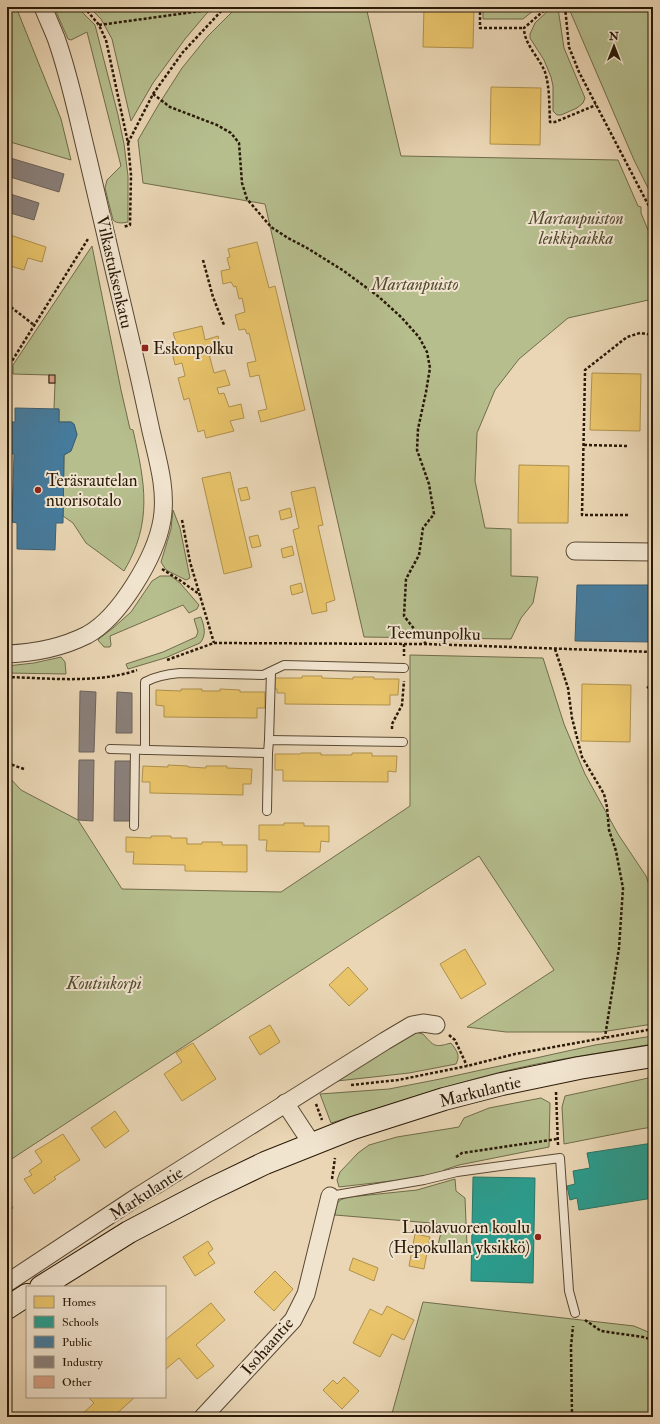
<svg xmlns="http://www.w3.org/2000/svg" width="660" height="1424" font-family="'IM FELL Double Pica',serif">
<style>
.green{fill:#b6be8e;stroke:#706c4a}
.homes{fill:#e9c46a;stroke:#af914c}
.schools{fill:#2a9d8f;stroke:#2a7566}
.public{fill:#457b9d;stroke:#3d5e70}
.industry{fill:#8a817c;stroke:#6d6259}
.building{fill:#d89e82;stroke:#291907}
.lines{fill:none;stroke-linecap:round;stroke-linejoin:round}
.lane-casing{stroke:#594832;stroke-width:10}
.street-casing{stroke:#594832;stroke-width:19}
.secondary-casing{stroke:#291907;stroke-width:24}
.path{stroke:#291907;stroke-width:2.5;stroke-dasharray:3 2;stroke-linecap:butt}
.lane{stroke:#f1e4cf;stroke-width:8}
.street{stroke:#f1e4cf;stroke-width:17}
.secondary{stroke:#f1e4cf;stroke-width:22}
.poi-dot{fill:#8f2418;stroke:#f1e4cf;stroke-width:1.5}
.labels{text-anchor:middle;stroke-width:4;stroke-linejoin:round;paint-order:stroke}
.park-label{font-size:17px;font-style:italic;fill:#534b30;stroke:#f1e4cf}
.street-label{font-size:17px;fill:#291907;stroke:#f1e4cf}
.poi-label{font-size:17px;fill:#291907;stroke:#f1e4cf;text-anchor:start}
</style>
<rect width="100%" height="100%" fill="#ead6b5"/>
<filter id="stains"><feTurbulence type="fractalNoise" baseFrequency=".005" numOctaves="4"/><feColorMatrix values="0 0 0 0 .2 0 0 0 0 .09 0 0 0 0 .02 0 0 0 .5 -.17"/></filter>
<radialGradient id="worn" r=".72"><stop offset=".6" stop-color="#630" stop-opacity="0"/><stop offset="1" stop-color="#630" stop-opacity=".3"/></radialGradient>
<g class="green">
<polygon points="7,7 16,7 61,119 71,160 7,141"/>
<path d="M54,7H77L95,25L118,115L124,144L128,176V222C123,223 117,224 113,220L105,188L107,180L121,166L87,32L71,40L68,39Z"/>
<polygon points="89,7 212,7 185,39 153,83 131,121 112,39 101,19"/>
<polygon points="239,7 366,7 401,156 618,160 638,206 641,207 641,213 648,230 652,230 653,299 568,318 519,359 495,390 477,433 475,481 485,528 511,529 511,576 538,577 533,603 521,618 511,639 364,637 265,204 143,183 138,140 159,104 182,68 208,36 233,11"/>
<polygon points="483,7 538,7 523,19 483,19"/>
<polygon points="552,7 558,8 564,48 585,98 583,103 577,108 561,115 557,115 553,111 553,86 551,77 544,60 530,38 530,34 535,23"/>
<polygon points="570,7 653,7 653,198 634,160 570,11"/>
<path d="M92,246L121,390L130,429L133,430C145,483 153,522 124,571L86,543L73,523L63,516L64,455L71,451L77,434L74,424L71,422H59V409H54L55,383H49V375L13,374V365Z"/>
<polygon points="173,510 180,528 190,578 186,580 166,570 161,562 171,529"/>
<polygon points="160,576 171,576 180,583 199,605 197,609 189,613 183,605 110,636 111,645 110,647 104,647 98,640 100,638 113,628 131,612 152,581"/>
<path d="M201,617C204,626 207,635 200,643L165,658L128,669L126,664L163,652L196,637L198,632L194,619Z"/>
<path d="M410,655L543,658L564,724L585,774L618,834L646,876L653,896V1024L601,1032H506L467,1027L554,970L479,856C321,957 164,1059 7,1162V775L21,790L78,820L122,889L281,892L410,806Z"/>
<polygon points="61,657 65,662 66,674 7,673 7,666 34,663"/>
<path d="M415,1032L423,1034C434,1046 434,1048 451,1043C456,1050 461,1055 456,1064L409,1073L337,1081Z"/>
<path d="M653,1036V1044C601,1053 548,1060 497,1073C441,1087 386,1106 331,1123L320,1094L389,1089L440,1079L595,1045Z"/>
<polygon points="653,1077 653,1127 640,1129 564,1144 562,1107 565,1096"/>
<polygon points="541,1098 550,1103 549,1147 459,1165 444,1170 442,1173 400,1180 339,1187 337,1180 340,1172 358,1153 369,1145 397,1137 459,1127 464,1118 489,1108"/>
<path d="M455,1179L456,1191L465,1198L467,1245H438L443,1224L335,1215C337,1201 337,1200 350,1197L417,1190Z"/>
<polygon points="423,1302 634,1326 653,1334 653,1417 391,1417"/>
</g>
<g class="homes">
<polygon points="424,7 474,7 473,48 423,47"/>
<polygon points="491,87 541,88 540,145 490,144"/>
<polygon points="7,234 46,247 42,262 28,258 24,270 7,265"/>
<polygon points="257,242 269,288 275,286 305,410 261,422 258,411 267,409 259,375 250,377 247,363 256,361 249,333 247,334 245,329 239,330 235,315 245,312 242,298 239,299 236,286 234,287 231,282 223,284 221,271 230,269 227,258 230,257 228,249"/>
<polygon points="202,326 205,340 218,336 222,351 209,354 214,373 225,370 230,385 217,388 219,394 224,393 229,407 241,404 244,418 230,421 234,431 206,438 204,430 198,432 189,398 184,400 178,378 185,376 182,363 175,365 170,343 176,342 173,333"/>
<polygon points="592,373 641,374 640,431 590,430"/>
<polygon points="519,465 569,466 568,523 518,523"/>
<polygon points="230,472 252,567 224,574 202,478"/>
<polygon points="247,487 250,499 241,501 238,489"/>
<polygon points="315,487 323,525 318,526 335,600 326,603 327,611 312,614 293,530 299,528 291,492"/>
<polygon points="290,508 292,517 281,520 279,511"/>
<polygon points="258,535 261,546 252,548 249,537"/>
<polygon points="292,546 294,555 283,558 281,549"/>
<polygon points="301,583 303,592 292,595 290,586"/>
<polygon points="302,676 322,676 322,678 353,679 353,677 374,677 374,679 399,679 398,695 390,695 390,705 285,704 285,693 277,693 277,689 275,689 275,678 302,678"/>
<polygon points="582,684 631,685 630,742 581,741"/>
<polygon points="181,689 202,689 202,691 220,691 220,689 240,690 240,692 265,692 265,708 257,708 257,718 164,717 164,706 156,705 156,690 181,691"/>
<polygon points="301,753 321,753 321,755 352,755 352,753 372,753 372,756 397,756 396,772 388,771 388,782 283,781 283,770 275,770 275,754 300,754"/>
<polygon points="168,765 188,766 188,767 206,768 206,766 227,766 227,768 252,769 251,784 243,784 243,795 150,793 150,782 142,782 143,766 168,767"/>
<rect x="650" y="775" width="3" height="57"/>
<polygon points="284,823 304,823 304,826 329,826 329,842 321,841 320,852 266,851 267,840 259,840 259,825 284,825"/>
<polygon points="151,836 171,836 171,838 187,838 187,844 202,844 202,842 222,842 222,845 247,845 247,872 185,871 185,865 133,864 134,852 126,852 126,837 151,838"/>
<polygon points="465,949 486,984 461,999 440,964"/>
<polygon points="348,967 368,989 349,1006 329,985"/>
<polygon points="270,1025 280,1042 260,1055 249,1037"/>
<polygon points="193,1043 216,1079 182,1101 164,1074 182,1062 176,1053"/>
<polygon points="115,1111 129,1131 105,1148 91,1128"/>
<polygon points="63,1134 80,1160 54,1177 56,1179 34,1194 24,1179 32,1175 29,1171 42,1162 35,1151"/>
<polygon points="7,1198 13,1208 7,1212"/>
<polygon points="415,1234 430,1237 424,1269 409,1266"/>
<polygon points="208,1241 213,1249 208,1253 215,1263 195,1276 183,1257"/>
<polygon points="7,1242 12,1250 7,1254"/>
<polygon points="353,1258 378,1268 374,1281 349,1270"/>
<polygon points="275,1271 293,1289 274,1311 254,1292"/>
<polygon points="211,1303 225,1320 196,1345 214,1366 197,1379 179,1358 166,1369 165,1368 165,1340"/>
<polygon points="387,1306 414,1320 404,1340 392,1334 380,1357 353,1343 370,1309 382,1315"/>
<polygon points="344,1377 359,1391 342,1409 323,1390 333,1380 337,1384"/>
<polygon points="88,1397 135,1397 113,1417 106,1417 103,1414 99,1417 79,1417 94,1403"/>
</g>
<g class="schools">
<polygon points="653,1143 653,1198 579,1210 577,1198 570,1200 567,1186 575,1184 573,1171 590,1168 587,1153"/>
<polygon points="473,1177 535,1178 533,1283 471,1281"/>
</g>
<g class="public">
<polygon points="15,408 59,409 59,422 71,422 74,424 77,435 71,451 64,455 63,523 56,523 55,550 17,549 17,523 12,522 14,454 8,454 7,452 7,426 10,422 15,422"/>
<polygon points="577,585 653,585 653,642 575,641"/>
</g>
<g class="industry">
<polygon points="7,157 64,174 59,192 7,176"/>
<polygon points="7,193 39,203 34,220 7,212"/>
<polygon points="80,691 96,692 94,752 79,752"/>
<polygon points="117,692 132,693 132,733 116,733"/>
<polygon points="79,760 94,760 93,821 78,820"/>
<polygon points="115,761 131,761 130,821 114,821"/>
</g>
<rect class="building" x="49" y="375" width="6" height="8"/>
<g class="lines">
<g class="lane-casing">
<g id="lane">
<polyline points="269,740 271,672"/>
<polyline points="110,749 268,753 267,811"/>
<path d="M145,750V682C156,676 168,674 180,673L263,675L284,665L404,668"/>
<polyline points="268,753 269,740 403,742"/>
<polyline points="134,826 135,750"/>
<polyline points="330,1196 424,1180 457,1172 560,1158 569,1291 575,1313"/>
</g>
</g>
<g class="street-casing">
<g id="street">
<polyline points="575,551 653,552"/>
<path d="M7,654C34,653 63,647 87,635C120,617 156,556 162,520C167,490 158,461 151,431C145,403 139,375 132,346C117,284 103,221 88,159C78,119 70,77 56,38C52,28 47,17 43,7"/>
<polyline points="285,1103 312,1144"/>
<polyline points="7,1283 137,1197 385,1041 412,1025 423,1023 436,1025"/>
<polyline points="203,1417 293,1320 306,1294 330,1196"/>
</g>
</g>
<g class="secondary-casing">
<g id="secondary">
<polyline points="41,1287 129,1232 209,1190 265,1163 353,1128 444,1099 502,1084 579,1068 653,1056"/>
<polyline points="7,1308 27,1295"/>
</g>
</g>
<g class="path">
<polyline points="84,7 99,25 106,40 128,143 131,175 130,225 123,227"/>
<polyline points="480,7 480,28 524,28"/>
<path d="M548,7L524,28C524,44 539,57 545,72C550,88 549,105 550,122H555L596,105"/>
<polyline points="565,7 569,47 579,72 653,214"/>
<polyline points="99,25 223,8"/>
<polyline points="153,94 170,107 217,125 231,133 239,143 242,183 247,199 271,227 288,238 307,248 344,271 379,297 401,317 419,337 427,352 430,368 426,392 418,429 417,450 429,484 434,514 423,528 419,555 406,579 404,616 426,644"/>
<polyline points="128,143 153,94 183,52 225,7"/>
<polyline points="7,182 11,183"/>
<polyline points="203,260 213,297 224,325"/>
<polyline points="7,304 34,325"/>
<polyline points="7,369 88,239"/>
<polyline points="584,445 629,446"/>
<polyline points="7,464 9,464 10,523 7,522"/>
<polyline points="9,464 13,464"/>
<polyline points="628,515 582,515 585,373 585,370 594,363 627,337 640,333 653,335"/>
<polyline points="182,520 190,562 214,643"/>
<polyline points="162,569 181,581 199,594"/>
<polyline points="404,644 404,656"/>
<polyline points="555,649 568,688 572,718 582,757 604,794 607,807 609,830 616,851 623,888 619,948 605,1037"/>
<polyline points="167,660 214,643 426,644 653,652"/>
<path d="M7,677C49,678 98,684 137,670"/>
<polyline points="647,688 653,684"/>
<polyline points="392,729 392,724 402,705 404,681"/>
<polyline points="7,763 24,769"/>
<polyline points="449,1035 455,1040 467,1066"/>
<polyline points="351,1085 398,1080 467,1066 515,1054 653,1029"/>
<polyline points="556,1092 558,1145"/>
<polyline points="316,1104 322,1120"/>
<polyline points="456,1157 462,1153 557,1139"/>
<polyline points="332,1179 335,1158"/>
<polyline points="585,1320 601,1331 643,1337 653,1340"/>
<polyline points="572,1417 571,1346 573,1326"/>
</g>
<use href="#lane" class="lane"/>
<use href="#street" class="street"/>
<use href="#secondary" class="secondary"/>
</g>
<g class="poi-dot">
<rect x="141" y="344" width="8" height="8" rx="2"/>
<circle cx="38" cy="490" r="4"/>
<circle cx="538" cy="1237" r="4"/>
</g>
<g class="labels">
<g class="park-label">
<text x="576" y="224">Martanpuiston<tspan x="576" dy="20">leikkipaikka</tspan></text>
<text x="415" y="290">Martanpuisto</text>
<text x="104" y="989">Koutinkorpi</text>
</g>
<g class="street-label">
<text transform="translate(115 272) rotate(77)" y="6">Vilkastuksenkatu</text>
<text transform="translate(434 633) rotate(1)" y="6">Teemunpolku</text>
<text transform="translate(480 1091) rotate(-14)" y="6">Markulantie</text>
<text transform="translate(146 1193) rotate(-33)" y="6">Markulantie</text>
<text transform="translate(267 1346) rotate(-49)" y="6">Isohaantie</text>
</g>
<g class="poi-label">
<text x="153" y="354">Eskonpolku</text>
<text x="46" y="486">Teräsrautelan<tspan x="46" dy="20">nuorisotalo</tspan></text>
<text x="530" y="1233" text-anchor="end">Luolavuoren koulu<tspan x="530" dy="20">(Hepokullan yksikkö)</tspan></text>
</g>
</g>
<rect width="660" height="1424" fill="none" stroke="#ead6b5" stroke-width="24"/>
<rect x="8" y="8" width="644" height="1408" fill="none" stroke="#291907" stroke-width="2"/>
<rect x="12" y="12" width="636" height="1400" fill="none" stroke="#291907"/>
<rect x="26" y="1286" width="140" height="112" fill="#f1e4cf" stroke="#a1937f"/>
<rect x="34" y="1296" width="20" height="12" fill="#e9c46a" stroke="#a1937f"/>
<text x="62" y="1306" font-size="12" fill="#291907">Homes</text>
<rect x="34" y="1316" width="20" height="12" fill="#2a9d8f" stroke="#a1937f"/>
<text x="62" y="1326" font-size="12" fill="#291907">Schools</text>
<rect x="34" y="1336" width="20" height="12" fill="#457b9d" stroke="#a1937f"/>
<text x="62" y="1346" font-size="12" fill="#291907">Public</text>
<rect x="34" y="1356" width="20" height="12" fill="#8a817c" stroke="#a1937f"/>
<text x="62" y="1366" font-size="12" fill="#291907">Industry</text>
<rect x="34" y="1376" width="20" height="12" fill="#d89e82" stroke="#a1937f"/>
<text x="62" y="1386" font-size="12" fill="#291907">Other</text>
<g transform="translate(614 46)" stroke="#f1e4cf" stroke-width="3" paint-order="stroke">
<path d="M0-3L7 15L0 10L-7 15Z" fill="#291907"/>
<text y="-6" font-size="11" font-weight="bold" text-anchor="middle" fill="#291907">N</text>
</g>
<rect width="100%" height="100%" filter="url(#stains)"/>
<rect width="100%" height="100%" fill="url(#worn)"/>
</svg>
